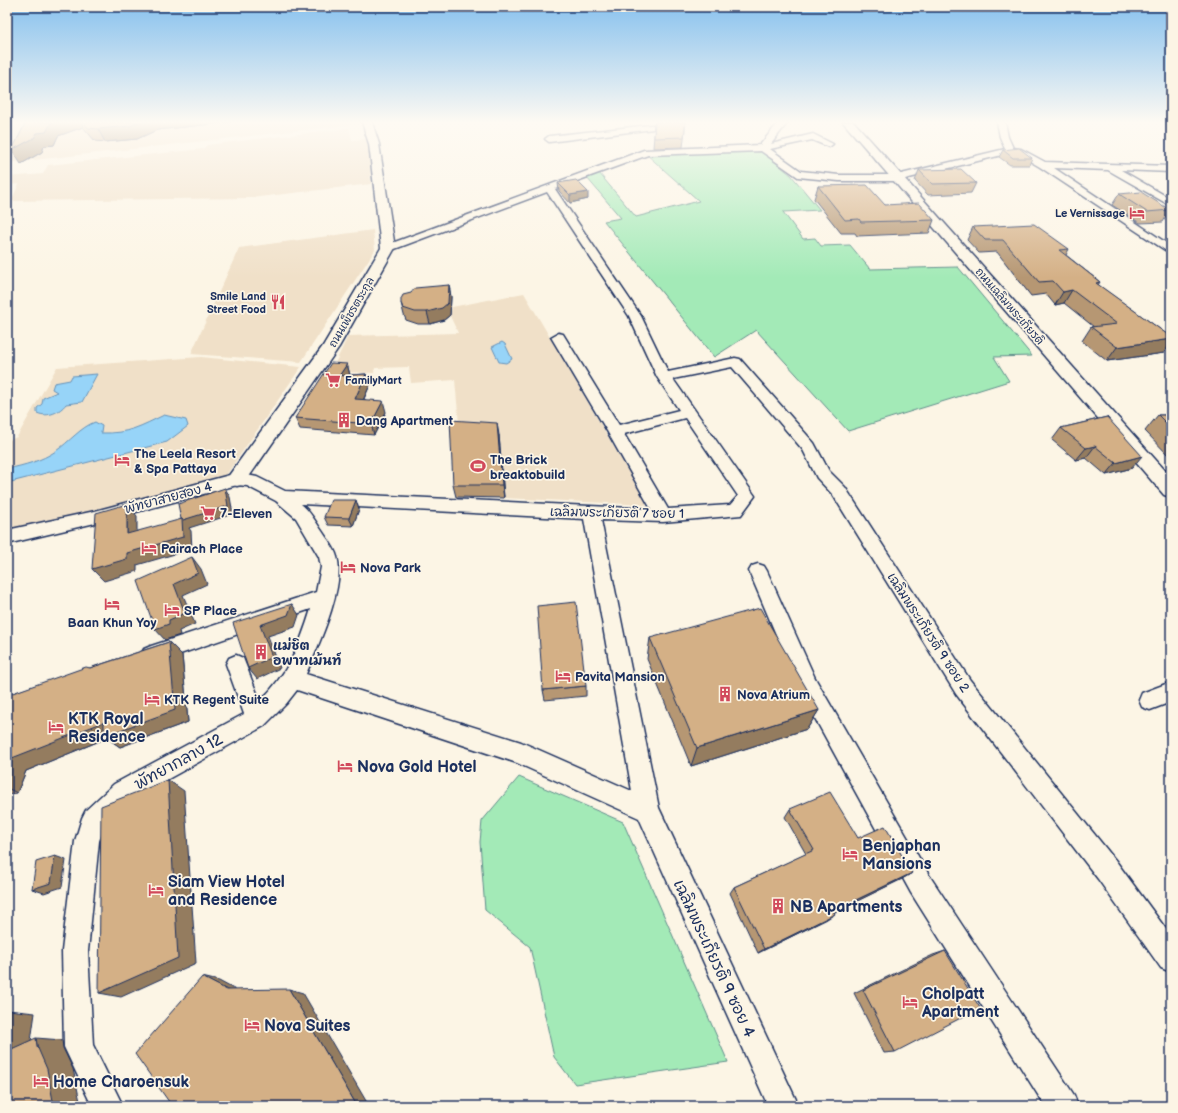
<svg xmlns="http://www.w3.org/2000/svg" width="1178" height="1113" font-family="'Balsamiq Sans','Playpen Sans Thai',sans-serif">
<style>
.built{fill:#f0e0c8}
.green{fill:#a3eab7;stroke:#5f8c8a}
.water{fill:#97d4f8;stroke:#6592ba}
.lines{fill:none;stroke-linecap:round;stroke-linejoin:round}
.street-casing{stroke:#1b2f5e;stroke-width:3}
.secondary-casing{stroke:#1b2f5e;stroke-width:3}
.street{fill:#fcf5e5;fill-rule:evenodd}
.secondary{fill:#fcf5e5;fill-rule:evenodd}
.wall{fill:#b69773;stroke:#1b2f5e}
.shaded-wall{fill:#947b5e;stroke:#1b2f5e}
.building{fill:#d4b086;stroke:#1b2f5e}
.labels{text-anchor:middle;stroke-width:3.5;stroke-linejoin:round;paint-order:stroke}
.far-poi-label{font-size:11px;font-weight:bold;fill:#1b2f5e;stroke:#fcf5e5;text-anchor:end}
.far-street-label{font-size:11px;fill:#1b2f5e;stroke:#fcf5e5}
.poi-label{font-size:13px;font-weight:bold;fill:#1b2f5e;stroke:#fcf5e5;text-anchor:start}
.street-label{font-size:13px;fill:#1b2f5e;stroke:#fcf5e5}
.near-poi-label{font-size:16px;font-weight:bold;fill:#1b2f5e;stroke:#fcf5e5;text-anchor:start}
.near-street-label{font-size:16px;fill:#1b2f5e;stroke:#fcf5e5}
</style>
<rect width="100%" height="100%" fill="#fcf5e5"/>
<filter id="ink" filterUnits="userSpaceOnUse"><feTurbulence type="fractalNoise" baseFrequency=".025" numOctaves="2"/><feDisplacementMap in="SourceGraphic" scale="8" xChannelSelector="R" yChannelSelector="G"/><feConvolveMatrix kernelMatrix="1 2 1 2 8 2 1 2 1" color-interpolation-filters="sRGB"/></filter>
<g filter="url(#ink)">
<g class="built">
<polygon points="7,122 358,122 358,124 7,163"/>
<polygon points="349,128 352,140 366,139 369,149 371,184 250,198 11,201 19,184 7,185 7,177 43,174 48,165 203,149 207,145"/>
<polygon points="373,230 375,250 301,362 191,354 239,248"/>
<polygon points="524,293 648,505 504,498 459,424 455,380 411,383 409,367 375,368 374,373 331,372 348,336 458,333 450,316 452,307"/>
<polygon points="201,357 301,367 224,478 7,535 7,441 17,437 57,367"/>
</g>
<g class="green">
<polygon points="760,150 791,175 820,210 783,212 803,239 815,238 821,246 850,245 870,269 958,267 1032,356 994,357 1009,381 848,431 756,330 714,357 604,221 621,218 587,178 599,173 636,217 699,201 646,154"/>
<polygon points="519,777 623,822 728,1062 575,1084 554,1057 530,947 485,910 480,842 482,821"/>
</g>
<g class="water">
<polygon points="502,342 505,344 512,359 506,363 499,362 492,347"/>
<path d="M97,374L82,402L66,404C60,412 48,418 37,413V408L42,404L43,398L57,392L52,389L54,383L70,380L72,376Z"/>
<path d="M164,415L186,420L188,426L167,442L7,483V469C25,465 41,461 56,451C69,442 81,427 95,422L102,426L101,433C128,434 141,426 164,415Z"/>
</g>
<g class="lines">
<g class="street-casing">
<g id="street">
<path d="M779,122H788L771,144L813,134L833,144L829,147L812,140L770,149L801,171L839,175H897L1005,149L1000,137L997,122H1005L1008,137L1013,148L1021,149L1045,162L1171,166V172L1121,170L1171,199V206L1108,170L1054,168L1171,246V254L1040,167L1016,153H1010L897,181H839L798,177L761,151L648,155L555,189L641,316L668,372L735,358L740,359L814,443L829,471L845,487L970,680L1116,861L1171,936V972L1161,968L1098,879L956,694L833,495L817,478L803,450L732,367L673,379L755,496L741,515L663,522L601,520L659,808L799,1106H768L639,818L517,763L297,690L286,704L264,726L130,800L104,825L99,841L88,951L93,1045L123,1106H92L64,1047L62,951L75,841L82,818L86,810L114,784L244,714L226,664L229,658L236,655L243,658L260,701C288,674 300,645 311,609L151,664L144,661L141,655L144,649L151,646L316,592L321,567L319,557L296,518L276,501L247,486L237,485L95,523L7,544V530L95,511L237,473L257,477L285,491L651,509L607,431L551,337L558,333L563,334L619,425L679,410L657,377L629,316L547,192L392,250H384L382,248L384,246L644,150L760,145ZM685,418L738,496L730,505L668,509L624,434ZM301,504L584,519L632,791L521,742L306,674C318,646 346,586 337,557C335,548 327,539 322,531C315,521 310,511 301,504Z"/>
<polygon points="650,125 653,125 653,129 549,142 545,139 549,136"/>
<polygon points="758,564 764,566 767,571 815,678 929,875 1074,1095 1078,1106 1045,1106 911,893 800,691 749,571 752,566"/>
<polygon points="1171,682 1171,702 1150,710 1142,707 1139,700 1142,693"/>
</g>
</g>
<g class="secondary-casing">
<g id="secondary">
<polygon points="362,122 372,122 379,144 395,248 339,347 244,484 237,486 230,484 227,479 230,474 323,346 381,248 369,144"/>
<polygon points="843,122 854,122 1171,477 1171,497 1164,495"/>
</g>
</g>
<use href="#street" class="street"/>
<use href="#secondary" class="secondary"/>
</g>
<g class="wall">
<polygon points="26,122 231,122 157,130 137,139 105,142 95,141 83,127 58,136 54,145 44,146 42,152 21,164"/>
<polygon points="655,122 686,122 683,147 653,148"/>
<polygon points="1003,150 1032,158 1029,165 1010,165 999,157"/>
<polygon points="919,170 976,183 971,193 928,195 915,181"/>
<polygon points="558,183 588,199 570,203 559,191"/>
<polygon points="818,186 885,205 934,220 929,233 857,236 855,233 841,233 814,199"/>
<polygon points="1119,194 1170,210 1163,222 1140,223 1112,205"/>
<polygon points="973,227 1069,249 1066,255 1100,282 1098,285 1171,337 1171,343 1164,353 1107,361 1082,341 1091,327 1094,327 1064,303 1055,305 1046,294 1031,296 997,252 979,253 967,240"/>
<polygon points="449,285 451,297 450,315 444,320 430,324 418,324 406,320 404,315 401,303"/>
<polygon points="347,364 350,375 366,374 370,385 364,399 386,412 374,435 300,429 295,418"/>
<polygon points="1158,415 1171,415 1171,458 1145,431"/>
<polygon points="1107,417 1132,468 1106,475 1086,458 1076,460 1052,440 1061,428"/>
<polygon points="499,435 504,498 456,497 453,485"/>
<polygon points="359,509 353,526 328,525 324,517"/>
<polygon points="650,638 819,710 807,729 691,766 647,659"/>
<polygon points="169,642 182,655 188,722 120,747 107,738 26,771 17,793 7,795 7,695"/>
<polygon points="586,686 586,696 545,700 543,690"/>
<polygon points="790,809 858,838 912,873 902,879 834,912 827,919 758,953 730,893 734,887 806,854 785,817"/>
<polygon points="945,951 895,1052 884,1053 854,993 933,955"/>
</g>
<g class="shaded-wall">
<polygon points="53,122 81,122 83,127 58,136 54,145 44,146 42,152 21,164 12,150 51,123"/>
<polygon points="138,122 231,122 157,130 137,139 105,142 98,129"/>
<polygon points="588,192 588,199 570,203 570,195"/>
<polygon points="449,285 451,297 450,315 444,320 430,324 427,312"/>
<polygon points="1072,290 1064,303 1055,305 1063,292"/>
<polygon points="1171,339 1171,343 1164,353 1107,361 1117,347"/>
<polygon points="347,364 350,375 343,387 339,376"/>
<polygon points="366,374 370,385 359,409 355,399"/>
<polygon points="383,401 386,412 374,435 371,424"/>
<polygon points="497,423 499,435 504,498 502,485"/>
<polygon points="1095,446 1086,458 1076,460 1086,448"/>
<polygon points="1142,456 1132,468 1106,475 1116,463"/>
<polygon points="225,488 230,497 233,514 189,528 191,531 192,549 137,565 137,571 104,581 92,569 127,553 182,519"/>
<polygon points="356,500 359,509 353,526 349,518"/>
<polygon points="127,504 137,516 137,546 127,534"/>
<polygon points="192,557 201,569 207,584 183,595 195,624 179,631 180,635 165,640 155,629 169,620 174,584"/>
<polygon points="292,604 299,615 295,627 268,636 280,668 257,679 248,668 260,625"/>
<polygon points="169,642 182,655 188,722 120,747 107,738 26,771 17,793 7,788 7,760"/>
<polygon points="819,710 807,729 691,766 697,748"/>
<polygon points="168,780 184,791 196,963 121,997 99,993"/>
<polygon points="55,856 66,860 62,887 44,893 32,889"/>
<polygon points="912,873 902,879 825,917 833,911"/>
<polygon points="835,914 827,919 758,953 764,949"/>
<polygon points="202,977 219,981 243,994 227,990"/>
<polygon points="289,989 303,993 369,1106 357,1106"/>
<polygon points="8,1010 35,1013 29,1055 7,1054 7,1017"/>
<polygon points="36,1038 62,1040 63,1048 73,1069 81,1106 54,1106 37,1046"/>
</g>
<g class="building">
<polygon points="26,122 53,122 51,123 46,132 37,133 34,138 12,150"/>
<polygon points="84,122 138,122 130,126 98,129 88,128"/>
<polygon points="655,122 685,122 684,137 654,138"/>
<polygon points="1019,148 1032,158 1013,158 1003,150"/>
<polygon points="961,169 976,183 932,184 919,170"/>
<polygon points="576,180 588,192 570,195 558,183"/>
<polygon points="867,185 885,205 919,203 934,220 861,222 859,219 845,220 818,186"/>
<polygon points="1141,192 1170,210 1147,212 1119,194"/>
<polygon points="1034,224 1069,249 1059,250 1100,282 1096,283 1171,337 1171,339 1117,347 1091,327 1117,324 1072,290 1063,292 1053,281 1039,282 1003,240 985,240 973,227"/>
<polygon points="449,285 448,303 442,308 427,312 415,312 403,308 401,303 401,299 403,295 411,293 415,288"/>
<polygon points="331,363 347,364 339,376 366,374 355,399 383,401 371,424 295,418"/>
<polygon points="1158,415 1171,415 1171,428"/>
<polygon points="1107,417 1142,456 1116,463 1095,446 1086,448 1061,428"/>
<polygon points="450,420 497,423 502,485 453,485"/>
<polygon points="225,488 228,506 183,520 182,519 181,519 178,504"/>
<polygon points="331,500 356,500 349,518 324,517"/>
<polygon points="127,504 127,534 182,519 183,537 127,553 127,559 92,569 96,513"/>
<polygon points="192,557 198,573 174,584 185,613 169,620 169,624 155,629 138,581"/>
<polygon points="576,602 586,686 543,690 537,606"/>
<polygon points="292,604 288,615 260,625 272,657 248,668 233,623"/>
<polygon points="760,608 819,710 697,748 650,638"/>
<polygon points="169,642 175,710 104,736 104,722 7,760 7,695 86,667 90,668"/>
<polygon points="168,780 178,958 99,993 101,806"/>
<polygon points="830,792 858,838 885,826 912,873 833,911 835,914 764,949 734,887 814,850 790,809"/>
<polygon points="55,856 51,883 32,889 36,862"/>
<polygon points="945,951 980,1008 895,1052 863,990"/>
<polygon points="202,977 227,990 289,989 357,1106 172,1106 135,1054"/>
<polygon points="36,1038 37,1046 47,1069 54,1106 7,1106 7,1051"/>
</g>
</g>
<linearGradient id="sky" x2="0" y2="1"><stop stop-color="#87c1ee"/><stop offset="0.44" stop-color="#fefaf3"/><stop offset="1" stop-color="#fefaf3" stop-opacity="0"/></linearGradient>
<rect width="1178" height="278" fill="url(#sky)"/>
<defs>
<g id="hotel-bare" transform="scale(1.2)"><path d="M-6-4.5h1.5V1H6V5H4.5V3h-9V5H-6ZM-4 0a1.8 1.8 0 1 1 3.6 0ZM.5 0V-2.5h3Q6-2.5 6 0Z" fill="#d1495b" stroke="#fcf5e5" stroke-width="2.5" paint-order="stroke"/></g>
<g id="restaurant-bare" transform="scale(1.2)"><path d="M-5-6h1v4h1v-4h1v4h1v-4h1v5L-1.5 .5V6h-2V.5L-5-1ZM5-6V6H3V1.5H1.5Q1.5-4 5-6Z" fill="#d1495b" stroke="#fcf5e5" stroke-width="2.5" paint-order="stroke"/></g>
<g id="supermarket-bare" transform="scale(1.2)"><path d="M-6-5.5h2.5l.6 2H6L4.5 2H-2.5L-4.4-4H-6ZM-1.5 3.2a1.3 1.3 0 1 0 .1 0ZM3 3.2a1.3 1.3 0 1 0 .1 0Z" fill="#d1495b" stroke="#fcf5e5" stroke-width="2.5" paint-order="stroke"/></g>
<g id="building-bare" transform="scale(1.2)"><path d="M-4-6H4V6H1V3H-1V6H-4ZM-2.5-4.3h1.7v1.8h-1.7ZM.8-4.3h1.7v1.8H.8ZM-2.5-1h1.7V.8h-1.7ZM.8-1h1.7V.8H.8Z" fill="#d1495b" stroke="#fcf5e5" stroke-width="2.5" paint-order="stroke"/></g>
<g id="stadium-bare" transform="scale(1.2)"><path d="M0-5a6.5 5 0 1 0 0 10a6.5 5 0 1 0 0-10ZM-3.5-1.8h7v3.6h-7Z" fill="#d1495b" stroke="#fcf5e5" stroke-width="2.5" paint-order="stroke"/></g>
</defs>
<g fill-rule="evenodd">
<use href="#hotel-bare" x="1137" y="213"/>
<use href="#restaurant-bare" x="278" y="302"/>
<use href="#supermarket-bare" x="333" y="380"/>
<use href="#building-bare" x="344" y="420"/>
<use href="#hotel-bare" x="122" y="460"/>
<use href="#stadium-bare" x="478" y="466"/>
<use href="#supermarket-bare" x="208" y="513"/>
<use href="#hotel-bare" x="149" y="548"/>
<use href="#hotel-bare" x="348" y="567"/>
<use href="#hotel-bare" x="112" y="604"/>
<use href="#hotel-bare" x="172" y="610"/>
<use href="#building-bare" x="261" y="652"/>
<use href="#hotel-bare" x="563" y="676"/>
<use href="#building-bare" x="725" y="694"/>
<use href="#hotel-bare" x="152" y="699"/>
<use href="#hotel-bare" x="56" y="727"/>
<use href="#hotel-bare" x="345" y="766"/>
<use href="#hotel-bare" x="850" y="854"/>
<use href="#hotel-bare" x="156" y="890"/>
<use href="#building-bare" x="778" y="906"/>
<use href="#hotel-bare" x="910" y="1002"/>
<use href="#hotel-bare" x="252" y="1025"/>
<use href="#hotel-bare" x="41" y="1081"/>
</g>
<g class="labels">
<g class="far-poi-label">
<text x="1125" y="217">Le Vernissage</text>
<text x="266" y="300">Smile Land<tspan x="266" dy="13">Street Food</tspan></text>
<text x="345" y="384" text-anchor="start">FamilyMart</text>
</g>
<g class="far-street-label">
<text transform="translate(1010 306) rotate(49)" y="4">ถนนเฉลิมพระเกียรติ</text>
<text transform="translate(351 312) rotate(-60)" y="4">ถนนเพ็ชรตระกูล</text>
</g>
<g class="poi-label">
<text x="356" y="425">Dang Apartment</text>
<text x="134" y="458">The Leela Resort<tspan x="134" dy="15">&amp; Spa Pattaya</tspan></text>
<text x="490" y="464">The Brick<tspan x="490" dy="15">breaktobuild</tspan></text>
<text x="220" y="518">7-Eleven</text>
<text x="161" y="553">Pairach Place</text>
<text x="360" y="572">Nova Park</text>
<text x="184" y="615">SP Place</text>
<text x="112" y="627" text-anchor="middle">Baan Khun Yoy</text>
<text x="273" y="650">แม่ชิต<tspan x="273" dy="15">อพาทเม้นท์</tspan></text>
<text x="575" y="681">Pavita Mansion</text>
<text x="737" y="699">Nova Atrium</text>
<text x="164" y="704">KTK Regent Suite</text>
</g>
<g class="street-label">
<text transform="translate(168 497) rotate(-15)" y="5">พัทยาสายสอง 4</text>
<text transform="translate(617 512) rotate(1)" y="5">เฉลิมพระเกียรติ 7 ซอย 1</text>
<text transform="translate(929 632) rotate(57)" y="5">เฉลิมพระเกียรติ 9 ซอย 2</text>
</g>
<g class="near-poi-label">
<text x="68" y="724">KTK Royal<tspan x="68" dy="18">Residence</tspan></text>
<text x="357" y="772">Nova Gold Hotel</text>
<text x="862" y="851">Benjaphan<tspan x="862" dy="18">Mansions</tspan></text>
<text x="168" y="887">Siam View Hotel<tspan x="168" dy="18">and Residence</tspan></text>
<text x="790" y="912">NB Apartments</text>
<text x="922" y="999">Cholpatt<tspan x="922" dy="18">Apartment</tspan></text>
<text x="264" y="1031">Nova Suites</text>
<text x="53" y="1087">Home Charoensuk</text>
</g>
<g class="near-street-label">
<text transform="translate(178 761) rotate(-29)" y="6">พัทยากลาง 12</text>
<text transform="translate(715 958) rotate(65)" y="6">เฉลิมพระเกียรติ 9 ซอย 4</text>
</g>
</g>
<rect width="1178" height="1113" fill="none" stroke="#fcf5e5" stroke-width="24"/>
<rect x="12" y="12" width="1154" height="1089" fill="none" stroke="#1b2f5e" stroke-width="1.5" filter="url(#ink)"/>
</svg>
